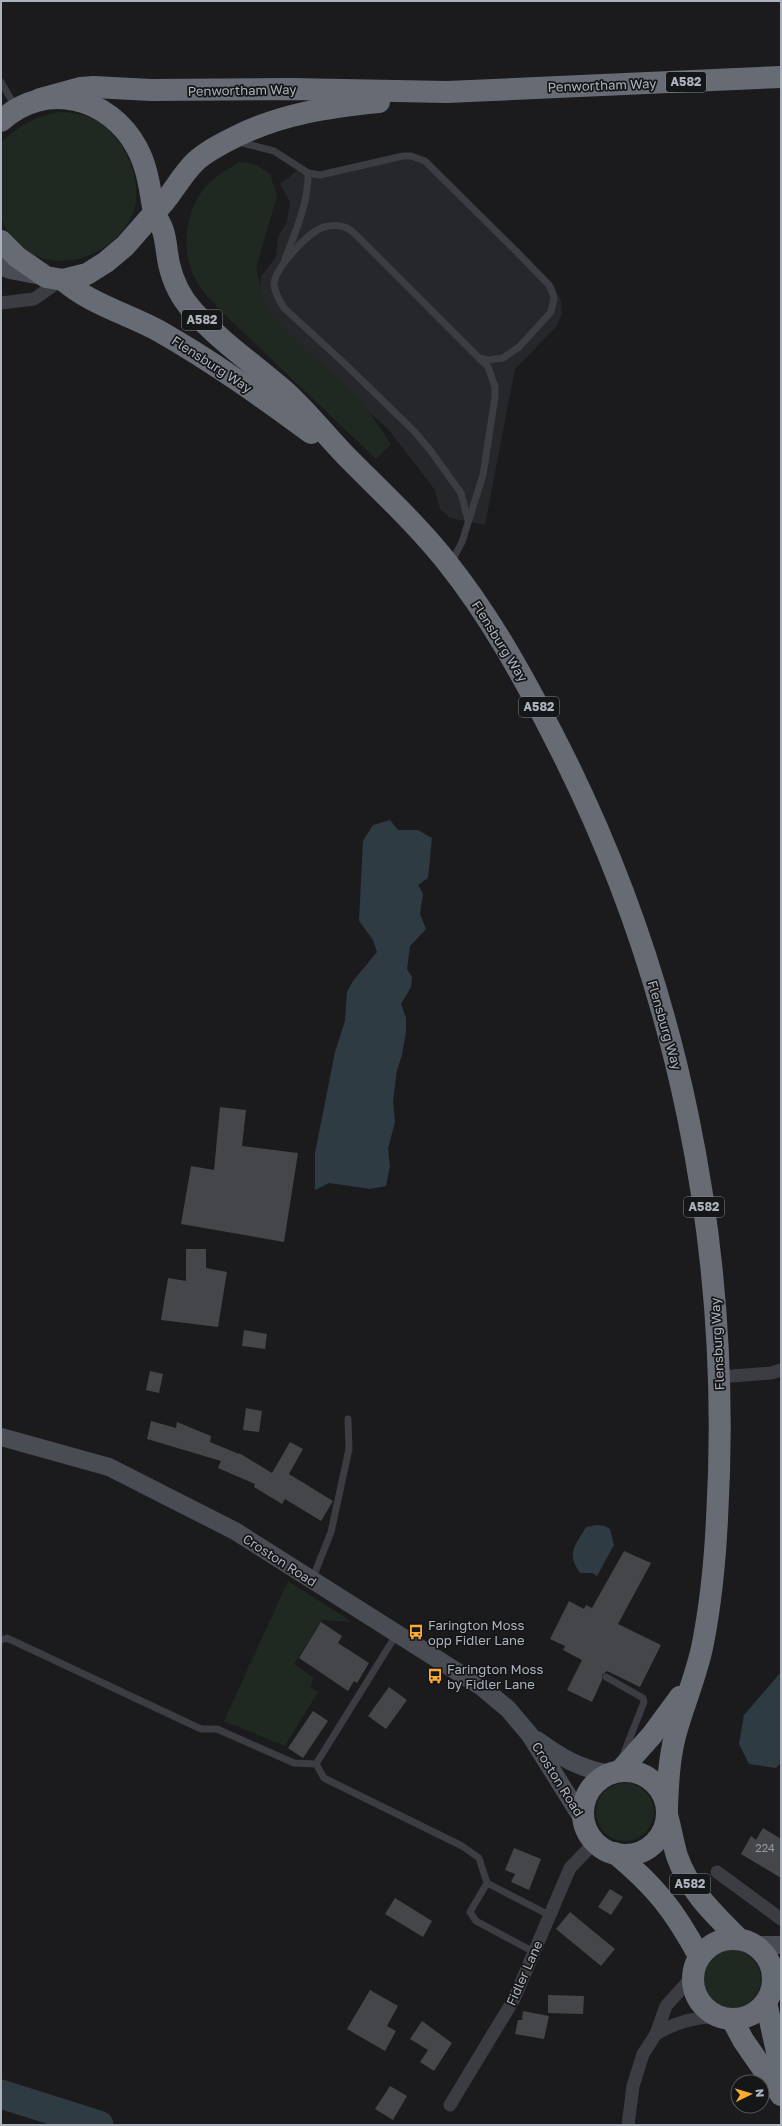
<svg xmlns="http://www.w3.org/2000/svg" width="782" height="2126" font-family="'Golos Text',sans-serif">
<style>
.built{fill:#26272a}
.green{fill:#202921}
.water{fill:#2f3b43}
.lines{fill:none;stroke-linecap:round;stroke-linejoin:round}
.river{stroke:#2f3b43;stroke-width:29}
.building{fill:#44464a}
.lane{stroke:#3b3d42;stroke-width:7}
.street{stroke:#3b3d42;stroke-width:13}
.secondary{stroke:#494c53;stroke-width:18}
.highway{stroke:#676b74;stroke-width:22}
.labels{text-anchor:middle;stroke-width:3.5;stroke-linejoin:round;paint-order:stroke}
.number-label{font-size:11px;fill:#9398a0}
.shield{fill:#151618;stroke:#7f848c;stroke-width:1}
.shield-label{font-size:12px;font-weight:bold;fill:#adb3bd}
.street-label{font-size:13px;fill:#adb3bd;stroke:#151618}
.poi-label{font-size:13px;fill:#adb3bd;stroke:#151618;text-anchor:start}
</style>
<rect width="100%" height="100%" fill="#1b1b1d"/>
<polygon class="built" points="396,155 421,159 435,171 555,287 561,301 562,313 557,326 515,369 485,525 450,518 440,509 435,490 389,430 266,321 259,301 261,276 276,257 278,237 287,222 290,202 280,184 299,169 315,174"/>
<g class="green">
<path d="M60,112C88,113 106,122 121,145C132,162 140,186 135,206C123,253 58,279 21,246C12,238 5,230 2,219C0,213 1,204 1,198C1,179 1,161 1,143C17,126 37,115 60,112Z"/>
<path d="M240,162L255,164L270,174L277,196L256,268L265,307L288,334L361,400L391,444L376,459L226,316C213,303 199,289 192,272C181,245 187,207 207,185C217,175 228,169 240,162Z"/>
<polygon points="288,1581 352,1622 322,1620 294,1664 314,1678 310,1687 318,1692 285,1746 224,1721"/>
<circle cx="625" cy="1812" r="29"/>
<circle cx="732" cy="1979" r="29"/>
</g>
<g class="water">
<polygon points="390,820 398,830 418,830 432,838 428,878 418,885 423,894 420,914 426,929 410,946 407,969 412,977 411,987 401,1004 406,1018 406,1032 402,1055 397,1070 393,1102 395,1122 388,1149 390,1166 386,1186 370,1189 329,1183 315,1190 315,1153 335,1052 345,1021 347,992 353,981 377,952 373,940 359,921 363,841 373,825"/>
<path d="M597,1525L605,1526L610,1529L614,1545L597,1576L592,1573H580C566,1552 575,1547 586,1527Z"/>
<polygon points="781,1672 781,1763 776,1768 749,1764 739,1744 744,1715"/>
</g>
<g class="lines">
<polyline class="river" points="1,2094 99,2125"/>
</g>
<g class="building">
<polygon points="220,1107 246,1110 242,1146 298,1153 284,1242 181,1224 191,1166 214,1170"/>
<polygon points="186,1249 206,1249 206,1268 227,1272 218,1327 161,1320 168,1278 186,1281"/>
<polygon points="244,1330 267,1334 265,1349 242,1346"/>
<polygon points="150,1371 163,1374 159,1393 146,1390"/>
<polygon points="246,1408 262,1411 259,1432 243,1430"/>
<polygon points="151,1421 176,1428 177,1422 211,1436 210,1442 239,1454 239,1453 272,1473 290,1442 303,1449 289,1474 333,1501 321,1521 285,1499 282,1504 254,1487 255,1484 218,1468 221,1461 147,1439"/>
<polygon points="624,1551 651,1563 618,1624 661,1645 640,1687 607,1671 602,1675 602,1680 592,1702 567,1690 582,1660 563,1650 565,1646 550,1639 569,1601 584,1609 586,1605 592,1608"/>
<polygon points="321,1622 342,1636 338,1643 369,1663 357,1683 354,1681 348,1691 299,1658"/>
<polygon points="389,1687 407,1700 386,1729 368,1716"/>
<polygon points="313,1711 328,1721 303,1758 288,1748"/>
<polygon points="763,1828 781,1839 781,1878 741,1854 751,1836 756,1840"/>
<polygon points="514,1848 541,1859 529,1890 511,1882 515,1874 505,1870"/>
<polygon points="610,1889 623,1897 611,1915 598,1907"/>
<polygon points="395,1898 432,1921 423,1937 385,1914"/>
<polygon points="570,1912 615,1949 601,1966 556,1929"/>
<polygon points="370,1990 398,2006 387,2026 396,2031 385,2051 347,2029"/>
<polygon points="548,1995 584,1996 583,2014 548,2013"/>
<polygon points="523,2011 549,2016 544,2039 515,2034 518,2020 522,2020"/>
<polygon points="422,2021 452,2043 434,2071 420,2062 428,2050 410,2039"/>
<polygon points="390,2086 407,2096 393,2120 375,2109"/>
</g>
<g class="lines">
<g class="lane">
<polyline points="1,82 16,108"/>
<polyline points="239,142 274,151 308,173 320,175 403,156 411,156 425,161 518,253 549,285 552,292 554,298 551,312 519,347 503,358 488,360 481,358"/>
<path d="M285,259C295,233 309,201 308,173"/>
<path d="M451,563L462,542L483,475L495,397V387L488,367L353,232C344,225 336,224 324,227C309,231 274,269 274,285C275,294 280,301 284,308L344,363L415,432L430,450L461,493L468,520"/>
<polyline points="312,1580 331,1532 349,1449 348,1419"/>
<polyline points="396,1635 316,1764 324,1778 462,1846 479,1858 487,1883 549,1915"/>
<polyline points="1,1640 7,1638 201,1729 217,1729 294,1763 316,1764"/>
<polyline points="606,1677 643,1698 644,1702 622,1758"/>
<polyline points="487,1883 470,1912 476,1921 534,1952"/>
</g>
<g class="street">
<polyline points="1,303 34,299 61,280"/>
<polyline points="720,1377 771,1373 781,1370"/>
<polyline points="717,1872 781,1919"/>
<path d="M656,2034C676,2022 694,2018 716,2016"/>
<polyline points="450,2105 514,1999 570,1868 595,1842"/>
<polyline points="628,2125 633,2086 643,2054 656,2034 666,2006 693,1976"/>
</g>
<g class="secondary">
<polyline points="1,266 10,270 41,276"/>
<polyline points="1,1437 109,1467 235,1531 483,1688 508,1709 530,1735 585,1823"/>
<path d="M537,1740C562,1758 580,1769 611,1774"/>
<polyline points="756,1945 781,1945"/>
<polyline points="772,1987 781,1981"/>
</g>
<g class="highway">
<polyline points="40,99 80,88 94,87 151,90 292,89 447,92 781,77"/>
<path d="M1,121C45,80 110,97 137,148C148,168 150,191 154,213L125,246L106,262L87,274L63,280L46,277L17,257L1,241"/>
<path d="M154,213C171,198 179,177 196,161C207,151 221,144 235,137C281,114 328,107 379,102"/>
<path d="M154,215C167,229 165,246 169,264C173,282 181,298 193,311C221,342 256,366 287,393C311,415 331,442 354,464C386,496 418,526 446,561C489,615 522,674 553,735C678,976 733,1249 717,1519C715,1560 711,1602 703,1643C697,1675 683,1705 675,1736C669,1760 668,1783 667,1807"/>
<path d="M63,280C90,304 128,314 159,331C212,361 262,397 311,433"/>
<polyline points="620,1771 652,1735 680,1697"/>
<circle cx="625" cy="1813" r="42"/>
<path d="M667,1815C671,1829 673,1843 677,1856C689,1891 714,1914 739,1939"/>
<path d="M615,1853C656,1887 674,1910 699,1956"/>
<circle cx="733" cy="1979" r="40"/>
<polyline points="766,2002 781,2070"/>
<polyline points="732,2019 743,2040 781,2095"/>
</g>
</g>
<defs>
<g id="bus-bare" transform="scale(1.2)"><path d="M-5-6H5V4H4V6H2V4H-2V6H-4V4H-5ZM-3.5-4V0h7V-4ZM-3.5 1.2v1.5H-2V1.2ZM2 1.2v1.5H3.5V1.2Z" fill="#fdab33" stroke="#151618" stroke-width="2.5" paint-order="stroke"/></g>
</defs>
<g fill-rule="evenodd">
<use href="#bus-bare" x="416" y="1632"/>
<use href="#bus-bare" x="435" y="1676"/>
</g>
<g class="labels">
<g class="number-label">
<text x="765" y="1852">224</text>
</g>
<g class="shield">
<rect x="666" y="72" width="40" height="20" rx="3"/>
<rect x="182" y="310" width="40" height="20" rx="3"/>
<rect x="519" y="697" width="40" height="20" rx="3"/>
<rect x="684" y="1197" width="40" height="20" rx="3"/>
<rect x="670" y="1874" width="40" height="20" rx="3"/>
</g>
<g class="shield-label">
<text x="686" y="86">A582</text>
<text x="202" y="324">A582</text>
<text x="539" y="711">A582</text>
<text x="704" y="1211">A582</text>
<text x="690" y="1888">A582</text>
</g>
<g class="street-label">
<text transform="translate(602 85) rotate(-2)" y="5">Penwortham Way</text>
<text transform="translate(242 90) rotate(-1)" y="5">Penwortham Way</text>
<text transform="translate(212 364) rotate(33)" y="5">Flensburg Way</text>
<text transform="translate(500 641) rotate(58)" y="5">Flensburg Way</text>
<text transform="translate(665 1025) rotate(74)" y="5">Flensburg Way</text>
<text transform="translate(717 1344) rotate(-93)" y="5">Flensburg Way</text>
<text transform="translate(280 1560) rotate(33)" y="5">Croston Road</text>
<text transform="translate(558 1779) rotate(58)" y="5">Croston Road</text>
<text transform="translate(524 1973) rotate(-66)" y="5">Fidler Lane</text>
</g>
<g class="poi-label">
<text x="428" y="1630">Farington Moss<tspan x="428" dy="15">opp Fidler Lane</tspan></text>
<text x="447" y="1674">Farington Moss<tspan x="447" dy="15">by Fidler Lane</tspan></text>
</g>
</g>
<rect width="782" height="2126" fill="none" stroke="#adb3bd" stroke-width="4"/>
<g transform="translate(750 2094) rotate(85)"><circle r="19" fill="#151618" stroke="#52555a"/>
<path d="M0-3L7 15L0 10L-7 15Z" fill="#fdab33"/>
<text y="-6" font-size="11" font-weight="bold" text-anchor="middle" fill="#adb3bd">N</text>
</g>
</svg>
